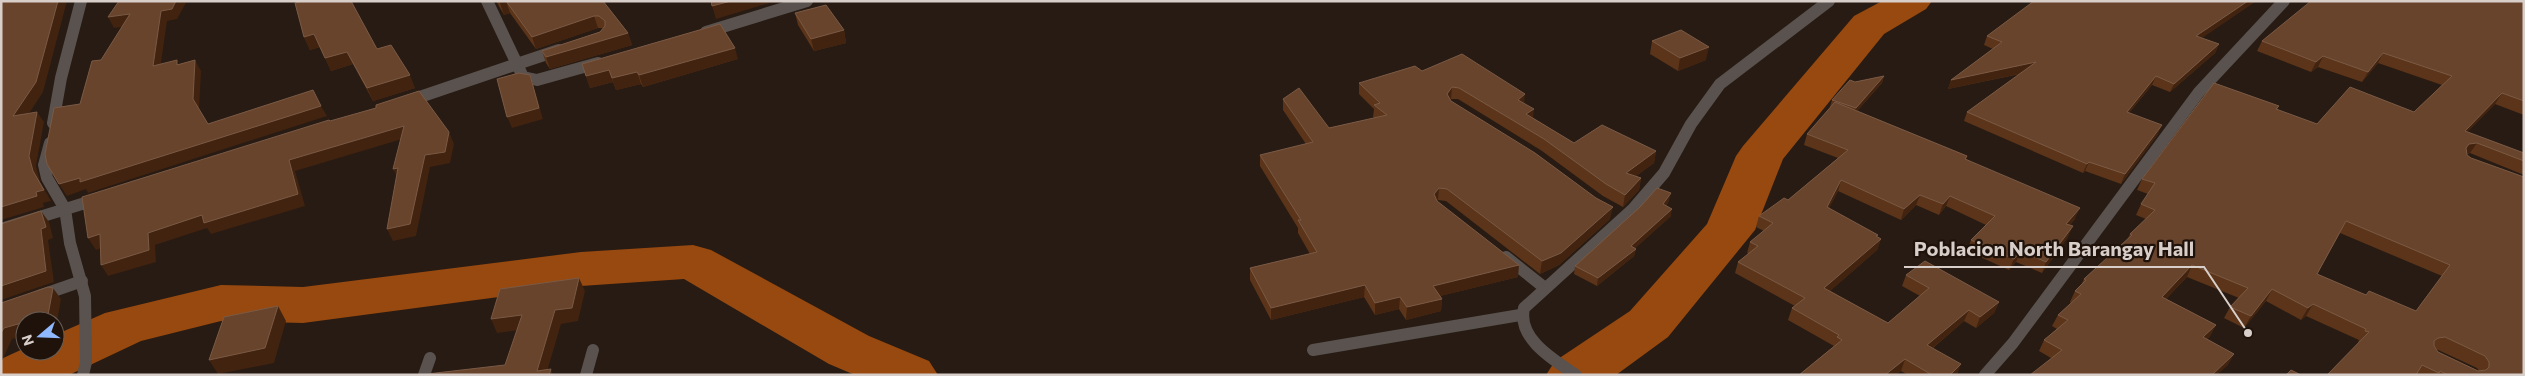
<svg xmlns="http://www.w3.org/2000/svg" width="2525" height="376" font-family="Commissioner,sans-serif">
<style>
.lines{fill:none;stroke-linecap:round;stroke-linejoin:round}
.river{fill:#97490f;fill-rule:evenodd}
.minor{stroke:#59524e;stroke-width:12}
.wall{fill:#5b3419;fill-rule:evenodd}
.shaded-wall{fill:#41230f}
.building{fill:#69442c;stroke:#7a5a45;fill-rule:evenodd}
.leader{fill:none;stroke:#d9cfca;stroke-width:2}
.callout-dot{fill:#d9cfca;stroke:#1e120a;stroke-width:2}
.callout-label{font-size:20px;text-anchor:middle;font-weight:bold;fill:#d9cfca;stroke:#1e120a;stroke-width:4.5;stroke-linejoin:round;paint-order:stroke}
</style>
<rect width="100%" height="100%" fill="#281b13"/>
<g class="lines">
<g class="river">
<polygon points="1882,1 1932,1 1926,9 1884,34 1783,159 1755,230 1668,337 1616,375 1546,375 1555,361 1630,311 1707,224 1736,156 1743,146 1854,16"/>
<polygon points="693,245 711,250 869,336 929,361 938,375 855,375 829,364 684,279 581,286 303,323 221,321 141,341 69,375 1,375 1,359 25,348 25,351 55,351 55,335 105,313 221,285 303,287 581,252"/>
</g>
<g class="minor">
<polyline points="706,32 807,1"/>
<polyline points="559,50 517,64 523,77 537,80 598,63"/>
<polyline points="408,101 517,64 487,1"/>
<polyline points="53,123 61,78 81,1"/>
<polyline points="50,143 44,165 47,178 65,209 70,243 85,296 86,362 83,375"/>
<polyline points="1,229 98,199"/>
<polyline points="1506,257 1545,288"/>
<polyline points="39,296 82,281"/>
<polyline points="1313,350 1520,315"/>
<polyline points="424,375 430,358"/>
<polyline points="586,375 593,350"/>
<path d="M1576,375C1554,360 1517,339 1524,308L1633,209L1664,173L1691,124L1720,84L1829,1"/>
<polyline points="1985,375 2013,343 2199,92 2284,1"/>
</g>
</g>
<g class="wall">
<polygon points="496,1 603,1 628,33 632,45 550,69 546,63 542,51 600,32 603,28 598,28 536,49 510,13 504,15"/>
<polygon points="2032,1 2256,1 2201,38 2219,44 2215,53 2170,92 2152,85 2129,113 2158,134 2121,184 2085,171 2083,173 1964,121 1967,112 2020,74 1948,89 1951,80 1993,49 1984,45 1987,36 2033,2"/>
<path d="M2524,1V115L2495,104L2467,132L2524,153V175L2470,153L2467,154L2524,375H2327L2359,343L2358,342L2359,340L2306,316L2301,320L2266,301L2244,328L2224,318L2230,307L2239,298L2187,277L2166,299L2216,325L2210,336L2207,339L2234,354L2227,366L2051,358L2039,351L2044,340L2057,329L2052,326L2058,315L2071,303L2070,302L2075,291L2081,285L2084,279L2127,240L2130,234L2146,219L2136,215L2141,204L2148,194L2137,190L2142,179L2279,106L2277,110L2317,124L2414,112L2442,85L2378,63L2362,82L2318,67L2311,72L2257,51L2262,41ZM2340,233L2442,276L2416,311L2366,295L2317,274ZM2436,349L2477,368L2479,371L2438,352Z"/>
<polygon points="795,13 844,30 846,43 814,51 798,25"/>
<polygon points="304,37 377,49 415,88 373,101 353,64 331,71 320,47 310,50"/>
<polygon points="1652,41 1706,60 1678,71 1650,54"/>
<polygon points="738,59 643,87 641,84 616,90 613,82 590,88 582,64"/>
<polygon points="1422,71 1524,103 1533,118 1574,143 1656,151 1654,163 1636,176 1641,178 1639,190 1623,207 1603,196 1542,151 1458,99 1451,99 1450,100 1451,101 1610,219 1559,265 1540,274 1446,201 1438,200 1437,201 1518,277 1440,296 1442,299 1441,311 1406,320 1399,309 1375,315 1364,297 1271,320 1250,280 1250,268 1310,254 1298,233 1298,228 1260,166 1260,155 1306,144 1283,110 1283,99 1329,128 1375,118 1373,117 1374,109 1359,94 1359,83"/>
<polygon points="1884,76 1882,83 1857,111 1967,156 1966,159 2075,219 2070,225 2068,237 2042,273 2016,262 2009,270 1967,251 1971,240 1986,225 1946,206 1939,215 1916,205 1901,220 1838,191 1829,208 1881,239 1877,250 1830,291 1888,323 1920,296 1902,286 1906,275 1999,302 1994,313 1976,328 1964,321 1933,348 1957,375 1908,375 1901,371 1895,375 1799,375 1834,346 1788,320 1792,308 1795,306 1735,273 1738,262 1749,254 1747,253 1750,242 1764,231 1756,227 1759,216 1788,200 1838,158 1804,145 1807,134 1831,107 1830,107 1832,100 1855,82"/>
<polygon points="1669,201 1666,206 1671,216 1635,248 1636,249 1634,256 1597,286 1574,274 1575,266"/>
</g>
<g class="shaded-wall">
<polygon points="58,1 67,1 43,92 20,127 13,116"/>
<polygon points="176,1 187,1 177,19 167,21 159,76 153,66 161,11"/>
<polygon points="506,1 510,13 504,15 500,3"/>
<polygon points="731,1 776,1 716,19 712,6"/>
<polygon points="2248,1 2256,1 2192,45 2196,36"/>
<polygon points="130,14 136,25 114,28 108,17"/>
<polygon points="594,16 598,28 536,49 532,37"/>
<polygon points="844,30 846,43 814,51 811,39"/>
<polygon points="628,33 632,45 550,69 546,57"/>
<polygon points="314,34 320,47 310,50 304,37"/>
<polygon points="2219,44 2215,53 2170,92 2174,84"/>
<polygon points="1709,47 1706,60 1678,71 1680,58"/>
<polygon points="735,48 738,59 643,87 639,75"/>
<polygon points="347,52 353,64 331,71 325,58"/>
<polygon points="2383,53 2378,63 2362,82 2368,72"/>
<polygon points="2323,56 2318,67 2311,72 2316,62"/>
<polygon points="195,60 201,71 199,110 193,99"/>
<polygon points="2036,62 2032,71 1948,89 1951,80"/>
<polygon points="609,70 613,82 590,88 586,76"/>
<polygon points="637,72 641,84 616,90 612,78"/>
<polygon points="410,75 415,88 373,101 367,88"/>
<polygon points="530,75 543,119 512,128 507,117"/>
<polygon points="1884,76 1882,83 1853,116 1856,108"/>
<polygon points="2156,76 2152,85 2122,121 2127,112"/>
<polygon points="1452,87 1451,99 1446,105 1447,94"/>
<polygon points="2502,93 2495,104 2458,141 2465,131"/>
<polygon points="1525,94 1524,105 1518,100"/>
<polygon points="321,106 327,116 88,193 86,189 67,196 59,184"/>
<polygon points="1534,109 1533,120 1526,114"/>
<polygon points="37,112 44,122 36,166 40,182 51,201 43,203 44,207 1,220 1,207 36,192 33,171 29,156"/>
<polygon points="2162,125 2158,134 2121,184 2125,174"/>
<polygon points="404,126 409,137 295,171 305,206 211,234 207,228 155,245 156,262 108,276 101,265 148,233 289,160"/>
<polygon points="449,132 454,144 450,163 430,167 416,236 393,241 387,229 425,155"/>
<polygon points="2477,143 2470,153 2462,154 2469,144"/>
<polygon points="1656,151 1654,163 1624,185 1626,173"/>
<polygon points="2089,162 2085,171 2083,173 2087,164"/>
<polygon points="398,168 399,180 393,169"/>
<polygon points="1641,178 1639,190 1623,207 1625,195"/>
<polygon points="1841,180 1838,191 1824,218 1827,207"/>
<polygon points="1439,188 1438,200 1433,206 1434,194"/>
<polygon points="1671,193 1669,201 1662,212 1663,204"/>
<polygon points="1920,195 1916,205 1901,220 1904,209"/>
<polygon points="1950,196 1946,206 1939,215 1943,204"/>
<polygon points="1613,207 1610,219 1559,265 1540,274 1542,261"/>
<polygon points="2080,208 2075,219 2061,235 2066,224"/>
<polygon points="1672,209 1671,216 1629,254 1631,246"/>
<polygon points="41,211 49,222 53,238 48,240 54,282 1,300 1,286 41,229"/>
<polygon points="2073,226 2068,237 2042,273 2046,262"/>
<polygon points="100,234 107,246 96,250 88,238"/>
<polygon points="1878,235 1874,245 1881,239 1877,250 1821,299 1824,288"/>
<polygon points="1636,249 1634,256 1597,286 1598,278"/>
<polygon points="2021,251 2016,262 2009,270 2014,259"/>
<polygon points="1519,265 1518,277 1432,298 1433,286"/>
<polygon points="2192,265 2187,277 2156,309 2162,297"/>
<polygon points="579,278 585,291 578,321 561,324 546,375 537,371 555,310"/>
<polygon points="1365,285 1364,297 1271,320 1271,308"/>
<polygon points="53,288 61,299 56,327 55,327 55,321 27,321"/>
<polygon points="2272,289 2266,301 2244,328 2251,316"/>
<polygon points="1400,297 1399,309 1375,315 1375,303"/>
<polygon points="1442,299 1441,311 1406,320 1407,307"/>
<polygon points="1999,302 1994,313 1976,328 1980,317"/>
<polygon points="2313,304 2306,316 2301,320 2308,308"/>
<polygon points="278,306 286,321 274,363 218,374 209,360"/>
<polygon points="1969,310 1964,321 1923,356 1927,345"/>
<polygon points="522,315 528,329 497,333 491,319"/>
<polygon points="25,322 25,335 12,339 1,363 1,333 4,328"/>
<polygon points="2216,325 2210,336 2197,348 2203,337"/>
<polygon points="2234,354 2227,366 2217,375 2212,375"/>
<polygon points="1905,359 1901,371 1895,375 1885,375"/>
<polygon points="1961,364 1957,375 1950,375"/>
<polygon points="551,369 553,375 549,375"/>
</g>
<g class="building">
<polygon points="1,1 58,1 36,82 13,116 37,112 29,156 33,171 44,190 36,192 37,196 1,207"/>
<polygon points="119,1 176,1 172,9 161,11 153,66 177,60 177,65 195,60 193,99 208,124 313,90 321,106 80,182 80,178 59,184 47,164 45,154 54,108 80,104 92,61 101,60 130,14 108,17"/>
<polygon points="303,1 351,1 377,49 391,45 410,75 367,88 347,52 325,58 314,34 304,37 295,3"/>
<polygon points="506,1 603,1 628,33 546,57 542,51 600,32 605,26 605,21 599,16 594,16 532,37"/>
<polygon points="711,1 731,1 712,6"/>
<polygon points="2034,1 2248,1 2196,36 2219,44 2174,84 2156,76 2127,112 2162,125 2125,174 2089,162 2087,164 1967,112 2036,62 1951,80 2002,42 1987,36"/>
<path d="M2311,1H2524V101L2502,93L2465,131L2524,153V161L2477,143L2469,144L2466,148L2467,155L2471,158L2524,177V375H2448L2440,371L2439,373L2422,365L2416,375H2327L2369,332L2365,331L2366,329L2313,304L2308,308L2272,289L2251,316L2230,307L2248,288L2192,265L2162,297L2216,325L2203,337L2234,354L2212,375H2030L2062,350L2044,340L2068,320L2058,315L2081,294L2075,291L2086,280L2084,279L2132,235L2130,234L2155,210L2141,204L2155,183L2142,179L2214,83L2279,106L2276,109L2317,124L2350,87L2414,112L2452,76L2383,53L2368,72L2323,56L2316,62L2262,41ZM2346,221L2450,265L2416,311L2369,291L2366,295L2317,274ZM2445,337L2485,356L2489,362V367L2486,370L2478,371L2438,352L2434,346V341L2438,338Z"/>
<polygon points="826,5 844,30 811,39 795,13"/>
<polygon points="720,24 735,48 639,75 637,72 612,78 609,70 586,76 582,64"/>
<polygon points="1681,30 1709,47 1680,58 1652,41"/>
<polygon points="1462,54 1525,94 1518,100 1534,109 1526,114 1574,143 1602,125 1656,151 1626,173 1641,178 1625,195 1606,184 1544,139 1459,88 1452,87 1447,94 1451,101 1535,153 1596,198 1613,207 1561,253 1542,261 1447,189 1439,188 1434,194 1437,201 1519,265 1433,286 1442,299 1407,307 1400,297 1375,303 1365,285 1271,308 1250,268 1317,252 1298,220 1301,220 1260,155 1313,142 1283,99 1299,88 1329,128 1387,115 1374,105 1380,103 1359,83 1415,66 1422,71"/>
<polygon points="519,73 530,75 539,108 507,117 497,79"/>
<polygon points="1884,76 1856,108 1832,100 1850,80 1855,82"/>
<polygon points="419,91 449,132 445,152 425,155 410,224 387,229 398,168 393,169 404,126 289,160 298,194 204,223 202,215 148,233 149,250 101,265 100,234 88,238 82,197 329,120 330,121 376,108 376,105"/>
<polygon points="1835,102 1967,156 1965,159 2080,208 2066,224 2073,226 2046,262 2021,251 2014,259 1971,240 1995,216 1950,196 1943,204 1920,195 1904,209 1841,180 1827,207 1878,235 1876,236 1881,239 1824,288 1888,323 1929,288 1906,275 1925,261 1999,302 1980,317 1969,310 1927,345 1961,364 1950,375 1932,375 1905,359 1885,375 1799,375 1842,340 1837,337 1839,335 1792,308 1805,298 1738,262 1758,246 1750,242 1773,223 1759,216 1784,198 1788,200 1848,150 1807,134"/>
<polygon points="1657,188 1671,193 1663,204 1672,209 1631,246 1636,249 1598,278 1575,266 1640,207"/>
<polygon points="41,211 46,227 41,229 46,271 1,286 1,224"/>
<polygon points="579,278 572,308 555,310 537,371 551,369 549,375 427,375 427,374 505,365 522,315 491,319 500,289"/>
<polygon points="48,287 53,288 48,315 25,321 25,322 4,328 1,333 1,303"/>
<polygon points="278,306 265,348 209,360 224,317"/>
<polygon points="2291,370 2301,375 2286,375"/>
</g>
<path class="leader" d="M2248 333L2204 267H1904"/>
<circle class="callout-dot" cx="2248" cy="333" r="5"/>
<g class="callout-label">
<text x="2054" y="256">Poblacion North Barangay Hall</text>
</g>
<rect width="2525" height="376" fill="none" stroke="#d9cfca" stroke-width="5"/>
<g transform="translate(40 336) rotate(251)"><circle r="24" fill="#1e120a" stroke="#695e57"/>
<path d="M0-4L9 19L0 12L-9 19Z" fill="#8fb8fd"/>
<text y="-8" font-size="14" font-weight="bold" text-anchor="middle" fill="#d9cfca">N</text>
</g>
</svg>
